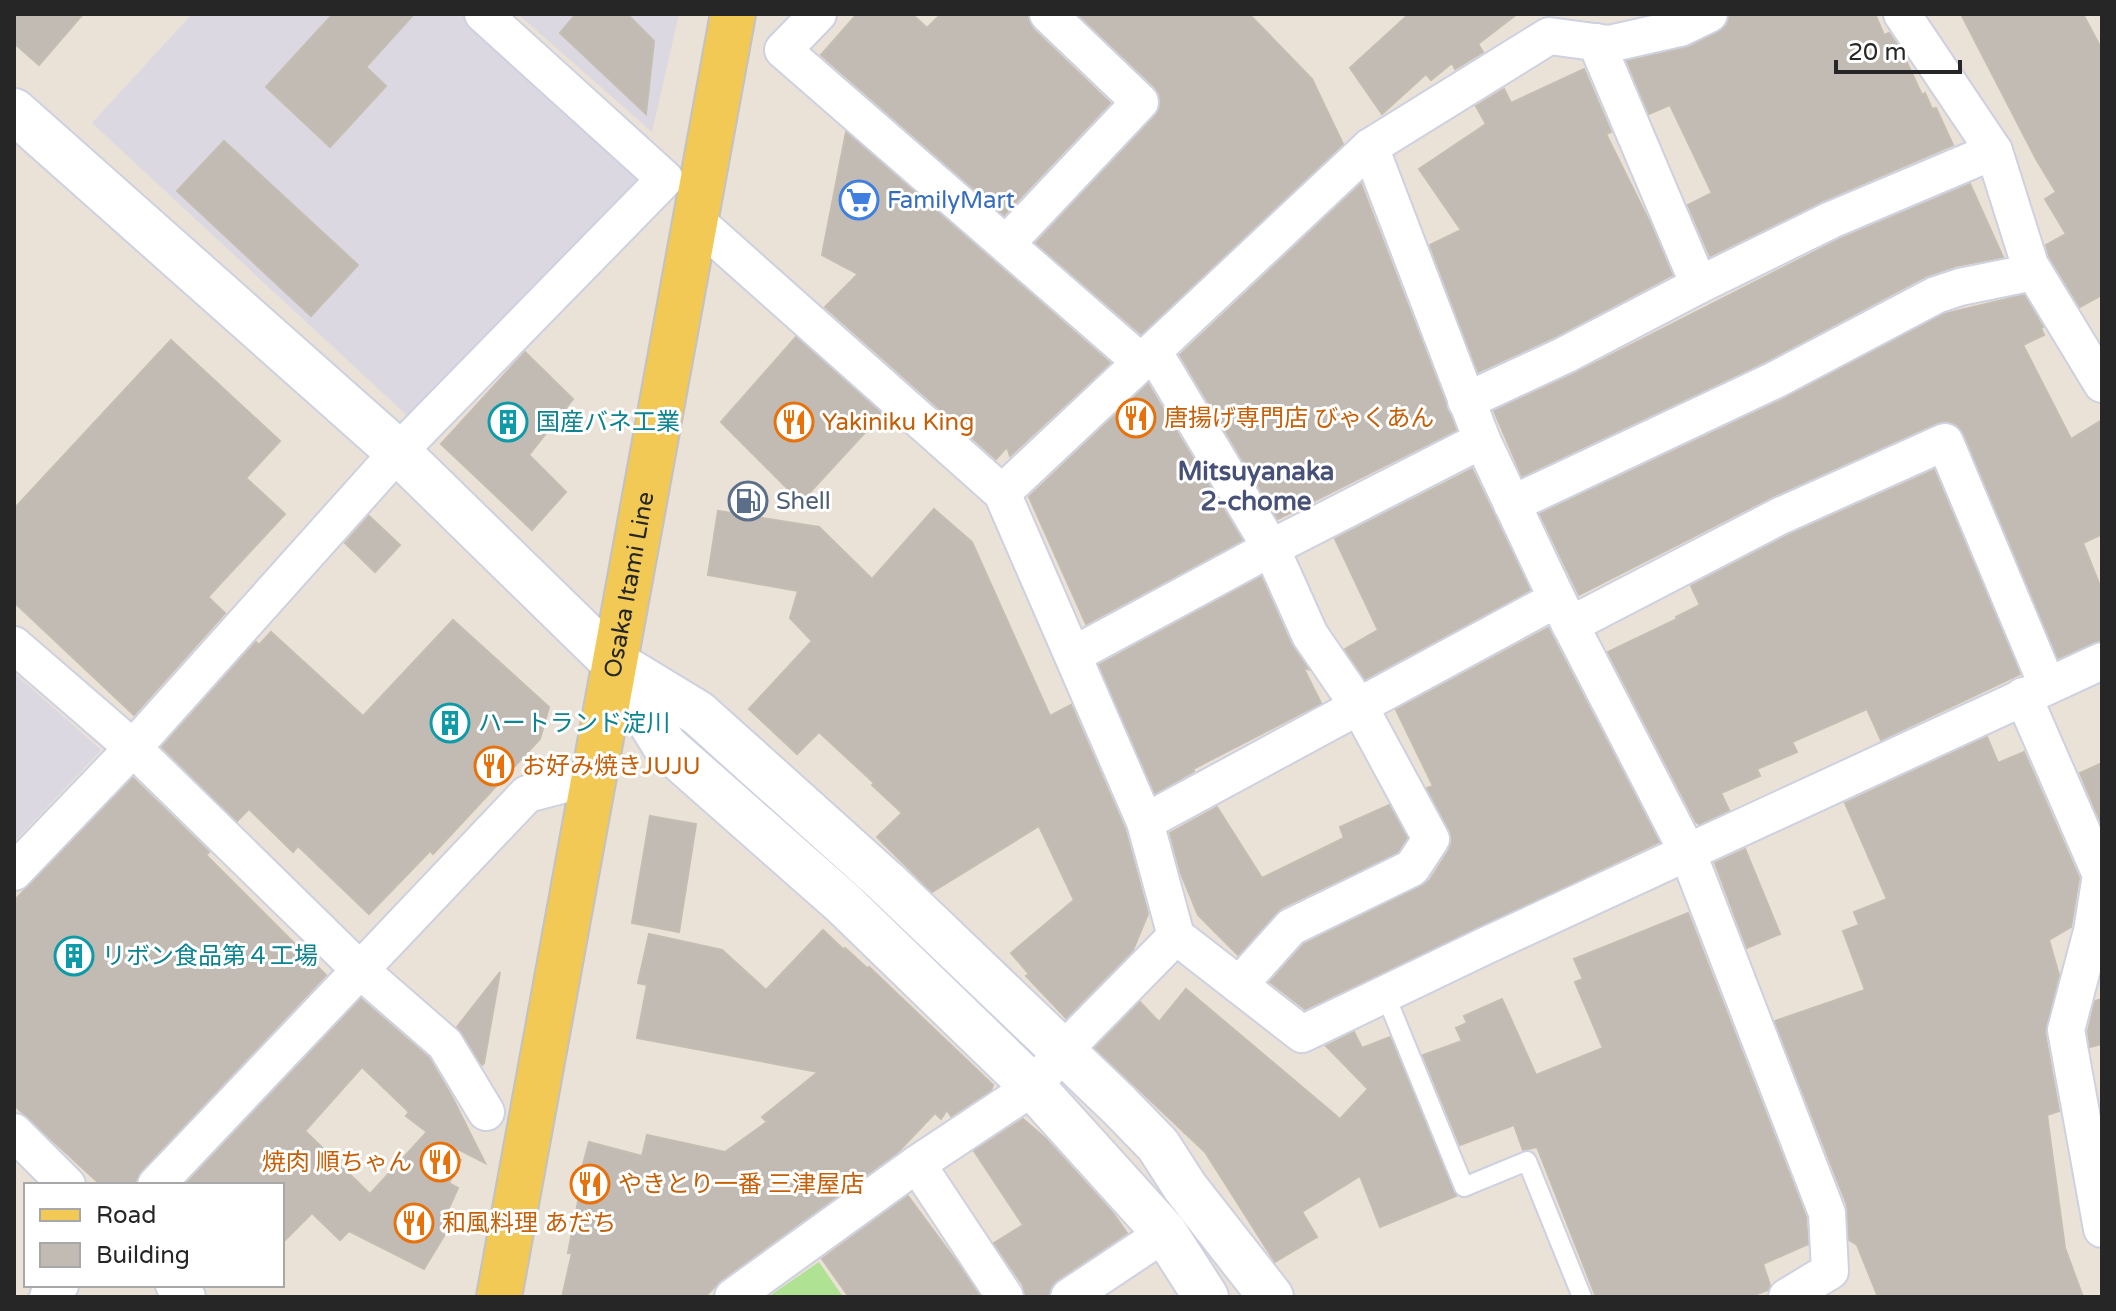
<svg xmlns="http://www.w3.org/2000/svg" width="2116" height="1311" font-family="'Varela Round','Noto Sans JP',sans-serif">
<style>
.industrial{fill:#dbd8e1}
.green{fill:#afe292}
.building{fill:#c1bbb4;stroke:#c5bdb1;stroke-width:2;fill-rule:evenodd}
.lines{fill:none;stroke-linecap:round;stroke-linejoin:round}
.lane-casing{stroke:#cdd1e0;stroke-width:22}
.street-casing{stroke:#cdd1e0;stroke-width:40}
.secondary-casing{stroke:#cdd1e0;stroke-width:48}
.primary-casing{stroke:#c2c2c2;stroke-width:48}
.lane{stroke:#fff;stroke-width:18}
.street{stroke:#fff;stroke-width:36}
.secondary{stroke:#fff;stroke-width:44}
.primary{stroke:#f1c954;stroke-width:44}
.labels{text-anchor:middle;stroke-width:6;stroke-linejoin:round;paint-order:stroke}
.shop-label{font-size:24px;fill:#366cbe;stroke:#fff;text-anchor:start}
.food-label{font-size:24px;fill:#c56008;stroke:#fff;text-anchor:start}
.culture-label{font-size:24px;fill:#0d838f;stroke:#fff;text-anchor:start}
.service-label{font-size:24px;fill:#4e5e75;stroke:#fff;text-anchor:start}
.street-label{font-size:24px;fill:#262626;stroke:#fff}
.neighbourhood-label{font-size:26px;font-weight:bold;fill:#475177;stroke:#fff}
</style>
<rect width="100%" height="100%" fill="#eae1d7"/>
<g class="industrial">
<polygon points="192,14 463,14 644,178 413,421 92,123"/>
<polygon points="518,14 679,14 652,132"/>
<polygon points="14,673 101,750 14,842"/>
</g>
<polygon class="green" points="819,1262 843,1297 768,1297"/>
<g class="building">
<polygon points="14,14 83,14 39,65 14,43"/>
<polygon points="333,14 414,14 366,67 386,86 330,147 266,87"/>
<polygon points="576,14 627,14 654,41 646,114 560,33"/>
<polygon points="857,14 912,14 927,28 941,14 1028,14 1033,29 1110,103 1004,215 821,55"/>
<polygon points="1078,14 1249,14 1312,79 1343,144 1141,334 1036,243 1155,116 1160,106 1160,95 1155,87"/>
<polygon points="1409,14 1517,14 1478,44 1483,52 1455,69 1452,63 1431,80 1426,74 1382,114 1350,68"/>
<polygon points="1730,14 1875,14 1884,35 1889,33 1902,52 1922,95 1925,93 1932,109 1936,108 1953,145 1822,201 1710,256 1688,205 1712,193 1670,105 1649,114 1627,61 1689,47 1719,32 1727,25"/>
<polygon points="1961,14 2083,14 2102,50 2102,295 2080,307 2049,256 2046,245 2066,234 2045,199 2056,192 2036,159"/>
<polygon points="1584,69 1611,132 1606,134 1650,223 1672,275 1556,336 1478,372 1430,245 1461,230 1419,169 1486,124 1476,106 1504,89 1511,103"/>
<polygon points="846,132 1110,363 1010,456 1007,447 996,459 825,307 858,274 822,255"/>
<polygon points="224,141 358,265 311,316 177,191"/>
<polygon points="1361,184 1456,430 1278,519 1180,355"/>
<polygon points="1970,184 2003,257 1956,266 1926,276 1766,361 1522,476 1494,411 1574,374 1840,239"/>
<polygon points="2024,295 2043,327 2041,328 2044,335 2023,345 2071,439 2102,420 2102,534 2083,543 2102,591 2102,640 2058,658 1964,434 1957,425 1947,421 1936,423 1771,497 1579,595 1540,514 1784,399 1944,314"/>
<polygon points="796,337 882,414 801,502 721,422"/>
<polygon points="171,340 280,441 246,478 285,514 208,597 225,613 134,715 14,602 14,509"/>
<polygon points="525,352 573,399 529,455 566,492 532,530 441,444"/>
<polygon points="1148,384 1242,540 1086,624 1029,497"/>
<polygon points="1472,469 1530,590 1365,679 1345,649 1378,630 1335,539"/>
<polygon points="1934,470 2020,674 1881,740 1867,709 1792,742 1797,752 1757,769 1760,776 1721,793 1729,810 1699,824 1696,822 1608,652 1677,619 1676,617 1700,605 1691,586 1789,535"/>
<polygon points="934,509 972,542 1050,716 1071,705 1125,829 1148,914 1133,950 1066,1018 1026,976 1029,974 1011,953 1074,900 1039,826 932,892 877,837 902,813 872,785 874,783 819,732 797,754 749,709 812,641 790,618 798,591 708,575 718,511 819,527 872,579"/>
<polygon points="369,516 400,545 375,572 345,543"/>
<polygon points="1261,577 1291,644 1308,669 1303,667 1321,703 1193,769 1194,771 1155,793 1099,665"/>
<polygon points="453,620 549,707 540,739 433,854 430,851 369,914 298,846 293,852 249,809 237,821 162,747 256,642 259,645 271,632 363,716"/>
<polygon points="1548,628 1659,842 1305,1009 1270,982 1304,944 1422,886 1430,880 1449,850 1452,841 1449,829 1427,788 1433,786 1396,710"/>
<polygon points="1987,737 1998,763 2024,752 2079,878 2071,927 2049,940 2059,975 2045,1033 2059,1111 2047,1115 2065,1248 2083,1297 1878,1297 1857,1245 1849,1240 1847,1205 1775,1021 1865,990 1843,931 1859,925 1854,912 1887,899 1845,803"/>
<polygon points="2102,763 2102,825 2080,773"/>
<polygon points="133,778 209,852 206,855 326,975 141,1171 136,1185 101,1185 14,1105 14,901"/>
<polygon points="1389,805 1407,838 1398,852 1281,908 1238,955 1198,915 1181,874 1170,833 1217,807 1262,878 1344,838 1340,827"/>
<polygon points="650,816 696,824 679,932 632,923"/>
<polygon points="1745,849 1780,934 1747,948 1715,863"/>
<polygon points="1688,913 1806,1217 1808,1244 1763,1264 1770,1285 1768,1290 1749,1297 1596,1297 1537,1147 1523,1150 1514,1125 1460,1145 1423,1055 1462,1041 1456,1028 1467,1023 1464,1016 1502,999 1536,1075 1603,1048 1575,982 1583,979 1574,959"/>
<polygon points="823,930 844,950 845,948 868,969 869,967 993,1085 991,1090 951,1116 947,1110 941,1119 935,1113 898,1152 721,1280 705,1297 562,1297 572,1253 568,1253 580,1191 576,1190 589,1142 642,1156 647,1135 725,1152 767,1122 762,1117 818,1072 637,1038 647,985 638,983 649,934 722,950 766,990"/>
<polygon points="500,972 484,1063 482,1065 457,1027"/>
<polygon points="1186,989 1340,1119 1368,1089 1326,1046 1354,1032 1362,1048 1390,1037 1456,1196 1380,1227 1360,1176 1302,1212 1317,1237 1275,1262 1205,1152 1095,1048 1140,1002 1159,1022"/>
<path d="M361,999L429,1058L452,1097L485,1163L458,1149L453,1156L461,1160L449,1183L458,1188L439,1230L445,1234L424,1269L349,1231L340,1240L312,1213L282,1243V1185H185ZM362,1067L409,1112L406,1116L427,1132L370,1194L305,1131Z"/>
<polygon points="2102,999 2102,1044 2090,1047 2088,1031 2095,1001"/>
<polygon points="1023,1119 1046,1139 1113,1213 1127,1233 1057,1280 1051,1287 1048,1297 1026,1297 1023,1285 994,1243 1023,1225 974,1151"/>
<polygon points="908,1196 959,1265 980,1297 849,1297 822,1259"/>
</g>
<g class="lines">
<g class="lane-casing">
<polyline id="lane" points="1385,994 1464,1187 1527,1161 1582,1297"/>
</g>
<g class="street-casing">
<g id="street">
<polyline points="818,14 783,50 1141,362"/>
<polyline points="1902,14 1994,151 2030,265 2102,384"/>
<polyline points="1596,42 1699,285"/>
<polyline points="1370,147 1482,440 1557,599 1687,851 1827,1213 1830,1271 1787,1297"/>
<polyline points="694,219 1002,493 1145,822 1176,936 1302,1034 1487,945 2102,661"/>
<polyline points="1006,244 1140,102 1048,14"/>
<polyline points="1153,351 1271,548 1310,635 1360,708 1431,839 1412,868 1291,927 1239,985"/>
<polyline points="1466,401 1565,355 1699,285 1831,220 1994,151"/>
<polyline points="1002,493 1370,147 1549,36 1609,44 1680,28 1709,14"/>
<polyline points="1512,504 1775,380 1936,295 1960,287 2034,272"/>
<polyline points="1570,625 1780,516 1945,442 2047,685"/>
<polyline points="14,645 133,748 360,970 445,1044 486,1112"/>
<polyline points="1073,655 1271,548 1482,440"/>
<polyline points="2023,696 2101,875 2092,931 2066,1030 2102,1229"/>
<polyline points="1145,822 1557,599"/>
<polyline points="14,872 133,748 398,452 665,179 483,14"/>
<polyline points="14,1132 67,1185"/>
<polyline points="917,1164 1005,1297"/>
<polyline points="156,1185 527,794 592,777"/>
<polyline points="174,1285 187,1297"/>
<polyline points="48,1297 60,1285"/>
<polyline points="733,1297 917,1164 1033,1087 1062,1052 1176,936"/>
<polyline points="1069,1297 1165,1233"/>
</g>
</g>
<g class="secondary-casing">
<g id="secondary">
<polyline points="14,111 398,452 613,662 665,746 843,903 1033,1087 1165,1233 1206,1297"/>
<polyline points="619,665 698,713 886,882 1119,1105 1158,1145 1185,1187 1271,1297"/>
</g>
</g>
<g class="primary-casing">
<g id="primary">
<path id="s1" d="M499,1297L733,14"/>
</g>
</g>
<use href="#lane" class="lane"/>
<use href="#street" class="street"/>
<use href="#secondary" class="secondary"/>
<use href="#primary" class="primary"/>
</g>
<defs>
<g id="supermarket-ring" transform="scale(2)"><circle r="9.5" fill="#fff" stroke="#3f7fe0" stroke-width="1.5"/><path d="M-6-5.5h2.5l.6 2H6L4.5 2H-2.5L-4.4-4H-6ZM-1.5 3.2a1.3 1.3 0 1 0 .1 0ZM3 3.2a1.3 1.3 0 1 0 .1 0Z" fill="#3f7fe0"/></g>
<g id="restaurant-ring" transform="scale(2)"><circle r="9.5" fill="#fff" stroke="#e8710a" stroke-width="1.5"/><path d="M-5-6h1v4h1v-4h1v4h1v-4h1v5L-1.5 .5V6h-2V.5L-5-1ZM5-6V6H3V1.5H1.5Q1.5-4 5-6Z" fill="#e8710a"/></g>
<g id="building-ring" transform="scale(2)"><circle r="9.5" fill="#fff" stroke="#0f9aa8" stroke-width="1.5"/><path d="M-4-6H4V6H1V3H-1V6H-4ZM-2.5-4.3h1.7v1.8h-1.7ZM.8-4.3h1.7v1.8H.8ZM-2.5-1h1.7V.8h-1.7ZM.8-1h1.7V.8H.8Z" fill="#0f9aa8"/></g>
<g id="fuel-ring" transform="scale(2)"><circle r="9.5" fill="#fff" stroke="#5c6f8a" stroke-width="1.5"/><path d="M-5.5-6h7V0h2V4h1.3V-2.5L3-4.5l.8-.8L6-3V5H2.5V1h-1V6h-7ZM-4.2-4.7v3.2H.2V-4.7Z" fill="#5c6f8a"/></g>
</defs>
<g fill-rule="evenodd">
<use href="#supermarket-ring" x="859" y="200"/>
<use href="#restaurant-ring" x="1136" y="418"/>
<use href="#building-ring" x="508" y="422"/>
<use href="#restaurant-ring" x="794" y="422"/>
<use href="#fuel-ring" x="748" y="501"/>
<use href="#building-ring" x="450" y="723"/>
<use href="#restaurant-ring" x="494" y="766"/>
<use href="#building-ring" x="74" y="956"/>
<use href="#restaurant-ring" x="440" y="1162"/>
<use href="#restaurant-ring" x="590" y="1184"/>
<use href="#restaurant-ring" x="414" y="1223"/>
</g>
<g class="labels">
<g class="shop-label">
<text x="887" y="208">FamilyMart</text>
</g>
<g class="food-label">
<text x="1164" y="426">唐揚げ専門店 びゃくあん</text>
<text x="822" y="430">Yakiniku King</text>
<text x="522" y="774">お好み焼きJUJU</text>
<text x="412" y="1170" text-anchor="end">焼肉 順ちゃん</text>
<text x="618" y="1192">やきとり一番 三津屋店</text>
<text x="442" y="1231">和風料理 あだち</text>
</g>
<g class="culture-label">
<text x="536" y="430">国産バネ工業</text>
<text x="478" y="731">ハートランド淀川</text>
<text x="102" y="964">リボン食品第４工場</text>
</g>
<g class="service-label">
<text x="776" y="509">Shell</text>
</g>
<g class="street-label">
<text dy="8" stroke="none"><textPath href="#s1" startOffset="724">Osaka Itami Line</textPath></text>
</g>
<g class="neighbourhood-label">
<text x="1256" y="480">Mitsuyanaka<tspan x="1256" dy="30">2-chome</tspan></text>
</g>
</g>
<rect width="2116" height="1311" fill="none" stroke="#262626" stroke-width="32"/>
<rect x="24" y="1183" width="260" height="104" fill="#ffffff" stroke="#a8a8a8" stroke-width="2"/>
<rect x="40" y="1209" width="40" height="12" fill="#f1c954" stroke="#a8a8a8" stroke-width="2"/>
<text x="96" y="1223" font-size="24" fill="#262626">Road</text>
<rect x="40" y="1243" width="40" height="24" fill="#c1bbb4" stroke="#a8a8a8" stroke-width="2"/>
<text x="96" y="1263" font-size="24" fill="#262626">Building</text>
<path d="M1836 60v12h124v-12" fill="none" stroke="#262626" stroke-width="4"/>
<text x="1848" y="60" font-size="24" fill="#262626" stroke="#ffffff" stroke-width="6" paint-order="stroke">20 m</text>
</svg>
